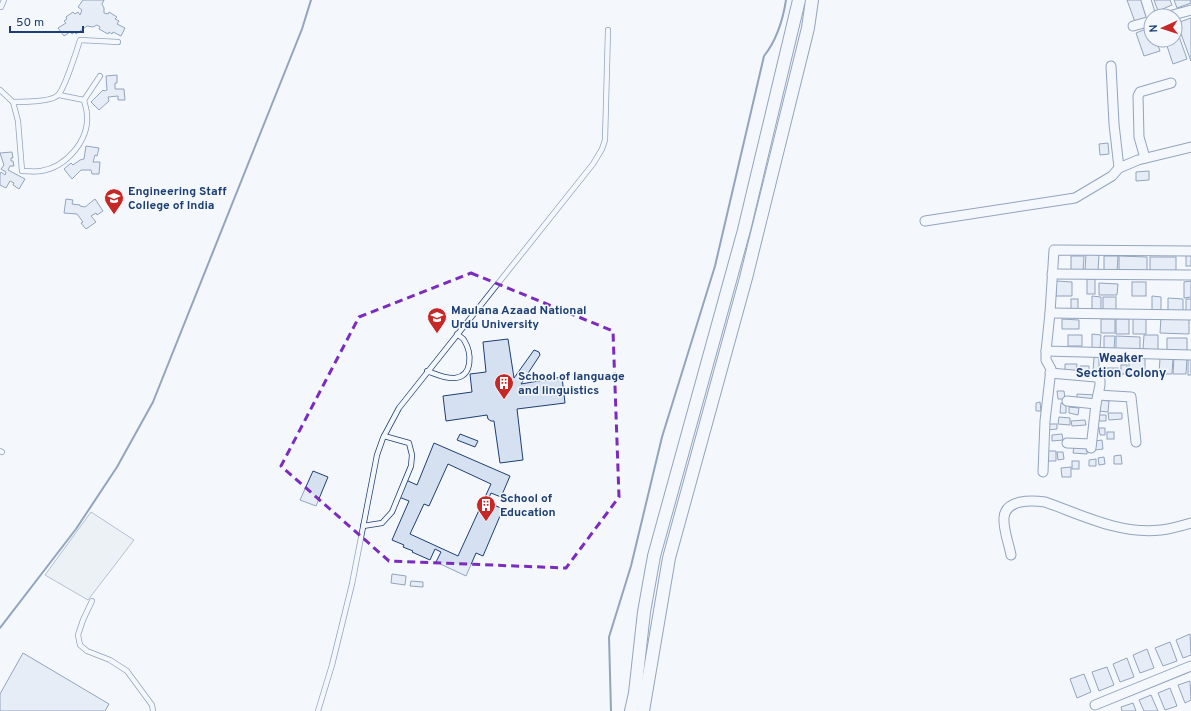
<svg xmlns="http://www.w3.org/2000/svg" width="1191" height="711" font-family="Overpass,sans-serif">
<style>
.parking{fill:#e3e8f0;stroke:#687fa3}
.building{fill:#d5e0f0;stroke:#1d3f73;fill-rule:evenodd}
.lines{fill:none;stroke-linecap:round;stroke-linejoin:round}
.lane-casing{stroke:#1d3f73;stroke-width:6}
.street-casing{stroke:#1d3f73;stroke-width:11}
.secondary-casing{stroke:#1d3f73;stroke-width:14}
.lane{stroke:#f4f7fb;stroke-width:4.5}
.street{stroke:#f4f7fb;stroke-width:9}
.secondary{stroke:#f4f7fb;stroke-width:12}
.wall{stroke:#1d3f73;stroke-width:2}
.marked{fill:none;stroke:#7b2cbf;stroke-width:3;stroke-dasharray:8 5;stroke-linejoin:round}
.labels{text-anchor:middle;stroke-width:3;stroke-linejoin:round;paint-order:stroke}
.poi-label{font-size:12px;font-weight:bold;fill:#1d3f73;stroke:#f4f7fb;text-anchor:start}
.neighbourhood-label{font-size:13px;font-weight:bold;fill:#1d3f73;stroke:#f4f7fb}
</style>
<rect width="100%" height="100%" fill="#f4f7fb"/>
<polygon class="parking" points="91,512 134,540 88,600 45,575"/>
<g class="building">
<polygon points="83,0 104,0 102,4 104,8 104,13 108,14 109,12 117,17 115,19 119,21 117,24 125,28 121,36 113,32 112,34 109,32 108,34 99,29 100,27 97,25 93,27 87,26 76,34 75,32 72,34 70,32 64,36 58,28 66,23 64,21 67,19 66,17 73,12 75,14 78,12 80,15 82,10 78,7"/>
<polygon points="1127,0 1141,0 1147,17 1135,22"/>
<polygon points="1154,0 1170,0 1172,5 1158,11"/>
<polygon points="1174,0 1190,0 1191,3 1177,8"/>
<polygon points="1191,18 1191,61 1177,23"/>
<polygon points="1175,25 1187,59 1173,64 1165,40 1175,40"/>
<polygon points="1151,27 1151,40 1156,40 1160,51 1144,56 1136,33"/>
<polygon points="117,75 117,83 115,83 115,89 124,89 125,100 118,100 118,96 108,97 109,101 99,110 91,102 103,90 104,91 107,90 106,76"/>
<polygon points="1108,143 1109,154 1100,155 1099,144"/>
<polygon points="86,146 99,148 97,156 95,155 93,162 100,162 99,174 92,174 91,170 81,170 72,179 64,169 71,163 73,165 80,160 84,159"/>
<polygon points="12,152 13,158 11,158 11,161 13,161 14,166 10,166 8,170 25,179 19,189 13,185 14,183 10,181 6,188 0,185 0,174 1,172 5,175 6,172 1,169 4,165 0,153"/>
<polygon points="1149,171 1149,180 1136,181 1136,172"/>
<polygon points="66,199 73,200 72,204 80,205 80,206 85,207 95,199 103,211 97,215 96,213 91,216 96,222 86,229 81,223 83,222 77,214 64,213"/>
<polygon points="1086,254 1099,255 1098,271 1085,271"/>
<rect x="1186" y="255" width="5" height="11"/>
<polygon points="1071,256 1084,256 1083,272 1071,272"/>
<polygon points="1104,256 1118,256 1117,273 1104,273"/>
<polygon points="1119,256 1147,257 1147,272 1119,272"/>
<rect x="1150" y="257" width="26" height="16"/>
<rect x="1087" y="279" width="8" height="15"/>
<polygon points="1056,281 1072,282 1072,296 1056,296"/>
<polygon points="1191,281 1191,297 1184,298 1184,282"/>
<rect x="1132" y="282" width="14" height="14"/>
<polygon points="1099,283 1118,284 1117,295 1099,295"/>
<polygon points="1092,296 1101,297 1101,311 1092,311"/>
<polygon points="1152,296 1161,297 1161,311 1152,311"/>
<rect x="1103" y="297" width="13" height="13"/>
<polygon points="1168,298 1183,299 1183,311 1168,311"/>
<rect x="1071" y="299" width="7" height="12"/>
<polygon points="1186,299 1191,299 1191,311 1186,312"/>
<polygon points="1133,317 1146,318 1146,334 1133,334"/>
<polygon points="1161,317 1189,317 1189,334 1160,333"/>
<polygon points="1062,319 1079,320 1079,329 1062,329"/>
<rect x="1101" y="319" width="14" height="14"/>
<rect x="1116" y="319" width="13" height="15"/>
<polygon points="1092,334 1101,335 1100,349 1092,349"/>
<rect x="1068" y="335" width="14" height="11"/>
<polygon points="1144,335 1158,335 1158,350 1143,349"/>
<polygon points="1104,336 1115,336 1114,349 1104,349"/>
<polygon points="1116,336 1140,337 1140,351 1116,350"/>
<polygon points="1167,338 1187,338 1187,351 1167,350"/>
<polygon points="508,339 514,378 534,350 539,352 540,355 521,384 562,377 565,403 517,409 523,460 500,463 494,421 491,421 488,419 487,415 446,421 443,396 472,392 470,374 486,372 483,342"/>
<polygon points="1094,357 1099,357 1099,372 1093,372"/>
<polygon points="1129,357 1145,357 1145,375 1129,374"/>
<polygon points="1174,357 1187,357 1186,374 1173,374"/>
<polygon points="1160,358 1173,358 1172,374 1159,374"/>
<rect x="1188" y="358" width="3" height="17"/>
<polygon points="1065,364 1077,364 1076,371 1065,371"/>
<rect x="1121" y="365" width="6" height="9"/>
<polygon points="1080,366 1089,366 1089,371 1079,371"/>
<rect x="1106" y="368" width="12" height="5"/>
<polygon points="1057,391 1064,391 1065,399 1058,399"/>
<polygon points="1077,394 1096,395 1095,402 1077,401"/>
<polygon points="1099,400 1109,401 1108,412 1098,411"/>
<polygon points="1040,402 1041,411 1036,411 1036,403"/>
<polygon points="1061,403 1066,403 1066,413 1060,413"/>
<polygon points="1069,407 1079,408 1078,415 1069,413"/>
<polygon points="1108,413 1122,413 1122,419 1109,420"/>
<polygon points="1098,415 1106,415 1106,421 1099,421"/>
<polygon points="1059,417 1070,418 1070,425 1058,424"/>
<polygon points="1085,420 1086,425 1072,426 1071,421"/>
<polygon points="1047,424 1057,424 1057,429 1048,430"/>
<polygon points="1099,428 1105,428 1105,435 1100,435"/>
<rect x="1107" y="432" width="7" height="7"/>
<polygon points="460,434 478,441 475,447 457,440"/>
<polygon points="1062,434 1063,440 1052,441 1052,435"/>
<polygon points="1102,440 1103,449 1095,450 1095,441"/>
<path d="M434,443L510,476L501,497L491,493L487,502L503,509L483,556L476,553L466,576L436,562L441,552L435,549L430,560L412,552L413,551L403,547L404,545L392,540L409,501L399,497L406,480L417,485ZM448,464L491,484L458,556L410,534L424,504L429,506Z"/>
<polygon points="1074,446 1087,446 1087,454 1073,453"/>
<polygon points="1047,451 1056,451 1056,461 1048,461"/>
<polygon points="1057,452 1063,452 1064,459 1058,460"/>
<polygon points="1121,455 1122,464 1114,464 1114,456"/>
<polygon points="1104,457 1105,464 1099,465 1098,458"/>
<polygon points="1096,459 1096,466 1089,466 1089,460"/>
<rect x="1072" y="461" width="7" height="8"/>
<polygon points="1071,467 1071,477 1062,477 1061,468"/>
<polygon points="313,471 328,477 316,506 300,500"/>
<polygon points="392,574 406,576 405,585 391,583"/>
<polygon points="411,581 423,582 423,587 410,586"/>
<polygon points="1190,634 1191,655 1183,658 1176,640"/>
<polygon points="1170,642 1177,661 1163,666 1155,648"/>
<polygon points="1147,649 1154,668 1140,673 1133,655"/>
<polygon points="23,653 109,704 105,711 0,711 0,694"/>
<polygon points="1127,658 1134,677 1120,682 1113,664"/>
<polygon points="1107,667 1114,685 1099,691 1092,672"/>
<polygon points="1084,674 1091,692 1077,698 1070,679"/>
<polygon points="1190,681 1191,700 1185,703 1178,685"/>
<polygon points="1170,688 1177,706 1165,710 1158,693"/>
<polygon points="1151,695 1158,711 1144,711 1139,700"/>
<polygon points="1133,703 1136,711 1122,711 1121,707"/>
</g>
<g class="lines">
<g class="lane-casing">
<g id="lane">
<polyline points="1,7 4,0"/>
<path d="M0,90L13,102C23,102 52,102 58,95C64,90 77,50 80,40L118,42"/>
<polyline points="59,95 84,100"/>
<path d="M13,102L18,121L22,171C29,171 35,172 41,171C66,167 89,141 87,115C87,110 85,105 84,100L100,76"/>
<path d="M427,371C436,374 445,379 455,378C473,376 472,353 464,340C463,338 459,336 457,334"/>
<polyline points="0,451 2,452"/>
<polyline points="363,526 382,523 392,512 411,466 412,455 409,443 384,436"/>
<polyline points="92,601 83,620 78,635 80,645 87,651 110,660 127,671 152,705 153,711"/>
<polyline points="318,711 332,665 352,584 377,455 383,438 399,408 593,164 602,149 605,140 608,30"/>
</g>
</g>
<g class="street-casing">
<g id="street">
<polyline points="1146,0 1151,16"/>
<polyline points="1169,16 1191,10"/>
<polyline points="1133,26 1151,21"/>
<polyline points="1111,66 1114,124 1119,168 1138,160 1191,147"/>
<polyline points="1145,158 1139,137 1138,96 1140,92 1171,83"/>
<polyline points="925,221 1075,198 1112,176 1119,168"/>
<polyline points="1191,251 1054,250 1050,313 1046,351 1191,355"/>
<polyline points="1052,274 1191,275"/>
<polyline points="1050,313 1191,315"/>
<polyline points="1050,373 1096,377 1100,380 1100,385 1096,404 1091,448"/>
<polyline points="1098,395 1131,397 1136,442"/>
<polyline points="1067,401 1096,404"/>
<polyline points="1067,443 1091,444"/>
<polyline points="1043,472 1045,421 1051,369 1046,360 1046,351"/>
<path d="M1011,555C1009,544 1003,529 1004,518C1005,499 1032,500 1045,502C1082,515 1121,535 1161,530C1171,529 1181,526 1191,523"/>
<polyline points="1095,705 1191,666"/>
</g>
</g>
<g class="secondary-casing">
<g id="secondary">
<polyline points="631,711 635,693 644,612 654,556 744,230 799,0"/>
<polyline points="643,711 669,558 746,278 808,28 812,0"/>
</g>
</g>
<use href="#lane" class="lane"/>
<use href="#street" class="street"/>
<use href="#secondary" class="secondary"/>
<g class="wall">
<polyline points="0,628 76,529 117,467 153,402 302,29 311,0"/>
<path d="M611,711L609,637L631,566L662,437L715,266L764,56C776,41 783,19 786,0"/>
</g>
</g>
<path d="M0 0H1191V711H0ZM471,273L613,331L619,497L566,568L389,561L281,466L359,317Z" fill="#f4f7fb" fill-opacity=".55" fill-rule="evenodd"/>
<path class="marked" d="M471,273L613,331L619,497L566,568L389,561L281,466L359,317Z"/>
<defs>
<g id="university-pin" transform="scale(1)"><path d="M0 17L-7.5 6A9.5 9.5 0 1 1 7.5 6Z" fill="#c62828" stroke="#f4f7fb"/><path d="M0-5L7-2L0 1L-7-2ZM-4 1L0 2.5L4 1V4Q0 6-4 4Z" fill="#fff"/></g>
<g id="building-pin" transform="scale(1)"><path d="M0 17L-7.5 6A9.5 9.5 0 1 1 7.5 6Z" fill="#c62828" stroke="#f4f7fb"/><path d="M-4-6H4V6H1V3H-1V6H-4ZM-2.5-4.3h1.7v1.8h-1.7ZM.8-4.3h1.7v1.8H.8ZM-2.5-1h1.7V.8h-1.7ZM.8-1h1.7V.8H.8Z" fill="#fff"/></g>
</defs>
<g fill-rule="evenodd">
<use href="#university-pin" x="114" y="198"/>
<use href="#university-pin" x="437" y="317"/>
<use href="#building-pin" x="504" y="383"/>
<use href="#building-pin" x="486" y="505"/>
</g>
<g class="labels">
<g class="poi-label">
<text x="128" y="195">Engineering Staff<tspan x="128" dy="14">College of India</tspan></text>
<text x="451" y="314">Maulana Azaad National<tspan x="451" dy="14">Urdu University</tspan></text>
<text x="518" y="380">School of language<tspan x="518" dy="14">and linguistics</tspan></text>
<text x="500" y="502">School of<tspan x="500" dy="14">Education</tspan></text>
</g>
<g class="neighbourhood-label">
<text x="1121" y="362">Weaker<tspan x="1121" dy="15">Section Colony</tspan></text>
</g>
</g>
<g transform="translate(1163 28) rotate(267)"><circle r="19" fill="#f4f7fb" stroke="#9eadc5"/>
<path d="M0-3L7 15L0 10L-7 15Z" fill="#c62828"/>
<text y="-6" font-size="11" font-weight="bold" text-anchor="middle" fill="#1d3f73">N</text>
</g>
<path d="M10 26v6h73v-6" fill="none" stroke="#1d3f73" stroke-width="2"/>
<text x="16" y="26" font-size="12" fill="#1d3f73" stroke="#f4f7fb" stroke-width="3" paint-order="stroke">50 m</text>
</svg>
